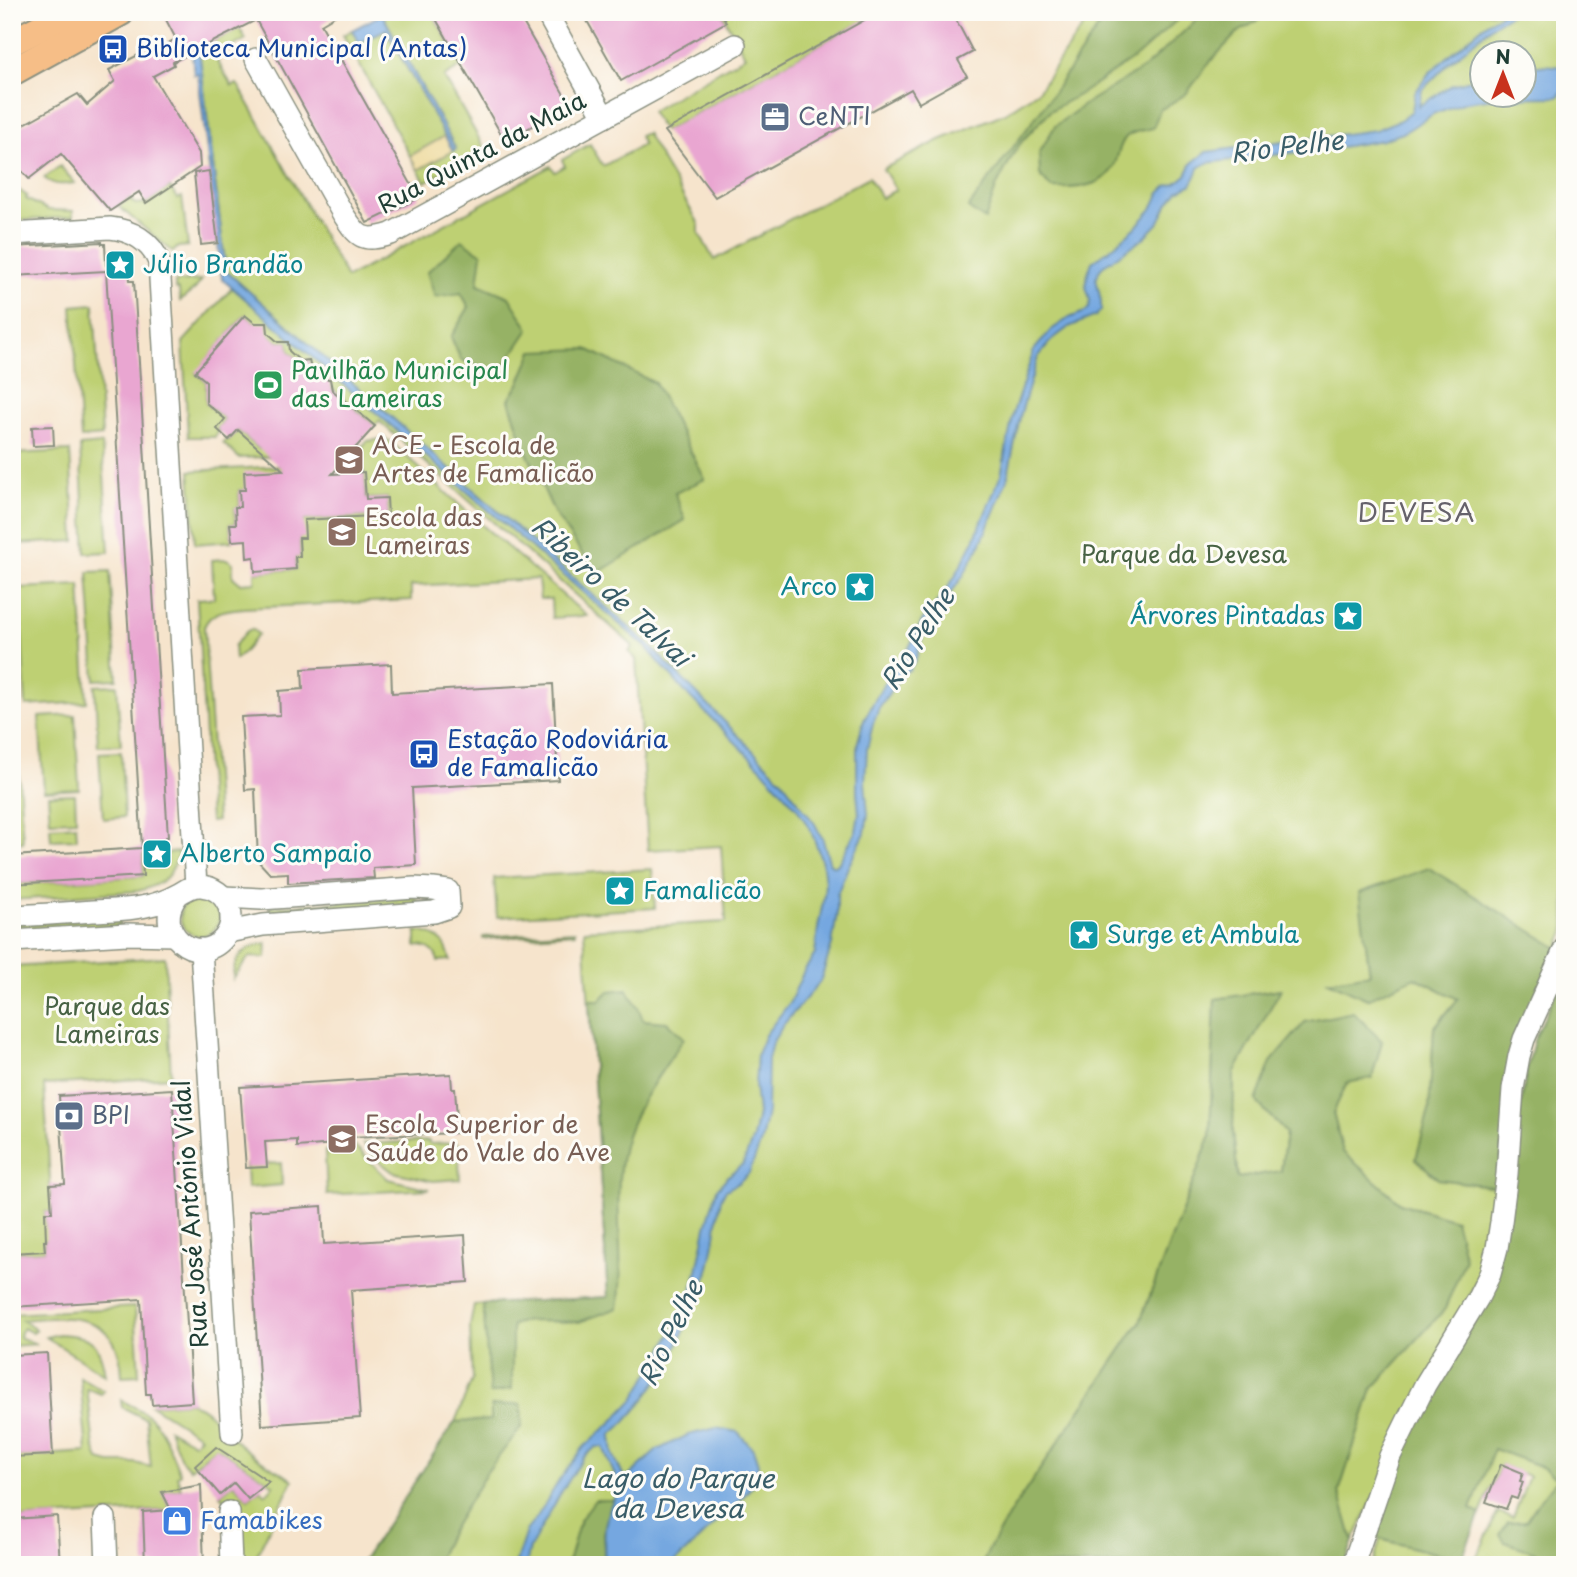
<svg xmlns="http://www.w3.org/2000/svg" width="1577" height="1577" font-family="'Playpen Sans',sans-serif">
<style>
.green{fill:#bed073;stroke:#6e8654;stroke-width:2;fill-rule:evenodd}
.forest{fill:#96b265;stroke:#5a784c;stroke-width:2}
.sand{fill:#eeda9e;stroke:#868c69;stroke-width:2}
.water{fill:#75a7e0;stroke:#4a728a;stroke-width:2}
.building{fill:#e9a6d1}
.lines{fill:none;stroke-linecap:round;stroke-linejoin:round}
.minor-casing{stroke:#8a9080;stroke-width:24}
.major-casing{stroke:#8a9080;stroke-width:30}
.minor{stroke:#fff;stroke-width:21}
.major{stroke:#f6be87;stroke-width:26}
.labels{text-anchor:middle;stroke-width:6;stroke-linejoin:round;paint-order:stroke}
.transit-label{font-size:24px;fill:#164399;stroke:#fdfcf7;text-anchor:start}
.service-label{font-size:24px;fill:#4e5e75;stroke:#fdfcf7;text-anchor:start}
.street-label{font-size:24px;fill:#1f3d34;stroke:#fdfcf7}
.culture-label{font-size:24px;fill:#0d838f;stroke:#fdfcf7;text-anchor:start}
.leisure-label{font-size:24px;fill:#27864d;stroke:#fdfcf7;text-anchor:start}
.education-label{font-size:24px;fill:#785e54;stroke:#fdfcf7;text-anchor:start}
.park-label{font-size:24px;fill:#476244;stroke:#fdfcf7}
.shop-label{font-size:24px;fill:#366cbe;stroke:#fdfcf7;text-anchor:start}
.water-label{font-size:26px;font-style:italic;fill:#395d68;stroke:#fdfcf7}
.neighbourhood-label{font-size:26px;letter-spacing:2px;fill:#66626b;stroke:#fdfcf7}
</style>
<rect width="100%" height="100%" fill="#fdfcf7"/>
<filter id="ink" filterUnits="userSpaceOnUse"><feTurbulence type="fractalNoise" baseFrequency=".0143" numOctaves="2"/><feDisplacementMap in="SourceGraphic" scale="14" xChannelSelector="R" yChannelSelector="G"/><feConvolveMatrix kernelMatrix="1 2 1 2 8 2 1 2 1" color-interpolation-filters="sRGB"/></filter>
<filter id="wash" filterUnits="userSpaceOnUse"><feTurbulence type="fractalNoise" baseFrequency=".00686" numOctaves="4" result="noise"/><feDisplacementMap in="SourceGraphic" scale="28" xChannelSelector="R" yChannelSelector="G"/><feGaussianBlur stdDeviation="1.57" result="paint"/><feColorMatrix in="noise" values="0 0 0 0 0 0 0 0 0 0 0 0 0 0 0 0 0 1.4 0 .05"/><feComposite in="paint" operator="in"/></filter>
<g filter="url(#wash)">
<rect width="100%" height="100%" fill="#f6e4cc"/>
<g class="green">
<polygon points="386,12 432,12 462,66 444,77 485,149 425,182 418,170 456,149 382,14"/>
<polygon points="721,12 866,12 862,15 865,20 665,131 660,126 651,111 745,56"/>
<path d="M1093,12H1565V932L1558,948L1360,893L1370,974L1329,981L1367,999L1415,977L1458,999L1434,1028L1429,1111L1416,1159L1438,1179L1498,1187L1487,1255L1469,1298L1353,1541L1339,1492L1372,1389L1444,1309L1455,1220L1400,1203L1343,1153L1333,1113L1347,1082L1382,1042L1256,1101L1286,1133L1281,1171L1238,1178L1233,1132L1234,1073L1280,989L1215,999L1210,1137L1140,1322L1011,1512L989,1549L982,1565H360L455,1422L472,1380L470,1326L474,1305L608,1297L584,930L726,922L721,846L648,850L636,659L629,652L633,646L379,421L375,426L311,370L309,360L300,361L289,351L288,342H278L245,315L196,373L206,381V403L225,419L217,429L219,431L215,437H188L183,342L233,287L638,640L646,647L648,644L226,271L199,49L239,28L246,39L215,57L232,86L237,84L240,88L347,278L551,166L555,172L565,166L562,160L590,144L603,166L643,145L639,136L646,133L699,224V233L714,260L869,177L881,198L896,190L883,169L940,140L1005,113L1038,91ZM1482,52H1524V94H1482ZM477,284L509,297L499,374L461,360L451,337L469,307L461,293ZM519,384L555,514L525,448L509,400Z"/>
<polygon points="385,29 445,136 410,156 343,35 352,30 359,43"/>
<path d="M60,166L75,183C62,185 55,186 44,178Z"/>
<polygon points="12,185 27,196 26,199 48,210 73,211 73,217 12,221"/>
<polygon points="170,187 177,199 182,197 188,246 178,247 173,252 118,206 129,198 135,204 146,203"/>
<polygon points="202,280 195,289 180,301 179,290 175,288 175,282"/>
<polygon points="94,304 102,436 81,438 72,306"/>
<polygon points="238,430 259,449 280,446 288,456 239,458 223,443 227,439 229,440"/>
<path d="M344,434L362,447L367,441L385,439L391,442L466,511L587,616L552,618L551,599H540L538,579L411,586V600L244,608C228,610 211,610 204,627L217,821L210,822L197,599L214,598L212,560L227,559L233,563V577L240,583L255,582V572L296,569L295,557L300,556L299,538L304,520L388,515L387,498L366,499L364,472L351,473L349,440Z"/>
<polygon points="102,444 109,552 86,553 80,446"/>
<polygon points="70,451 75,541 16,544 12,454"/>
<polygon points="282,466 283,470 245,490 239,490 240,507 235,508 236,524 230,524 232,541 195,544 190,471"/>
<polygon points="110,571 117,679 95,680 88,572"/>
<polygon points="80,585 87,702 26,706 19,588"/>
<path d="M252,629L258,634C251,642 244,655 235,659L234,646L247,631Z"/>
<polygon points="12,668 23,842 12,843"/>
<polygon points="117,685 121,745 98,746 95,686"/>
<polygon points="75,715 79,789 44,791 39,717"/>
<polygon points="121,752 124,817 103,819 99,753"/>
<polygon points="75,794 76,820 50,821 48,795"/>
<polygon points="76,825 77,839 51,840 50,827"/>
<path d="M142,848L150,854L179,852C171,878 164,884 138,891L12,900V884L143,876Z"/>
<polygon points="652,869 655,908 497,917 494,878"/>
<circle cx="200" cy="916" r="20"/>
<polygon points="414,897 418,900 418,904 270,917 270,907"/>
<polygon points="119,917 119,927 12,934 12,924"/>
<path d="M416,931C435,933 447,940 450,960L438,961C435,950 428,946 416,946Z"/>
<polygon points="575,931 575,933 483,939 483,937"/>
<path d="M267,943L266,958L249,957L233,979C233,956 246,946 267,943Z"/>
<polygon points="165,957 171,1077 44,1085 52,1212 45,1212 46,1226 54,1240 44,1241 45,1251 12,1253 12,967"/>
<polygon points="429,1141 429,1144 458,1143 460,1179 433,1181 393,1172 377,1160 363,1144"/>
<polygon points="354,1145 388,1179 430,1189 327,1195 325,1151 344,1150 344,1146"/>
<polygon points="281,1163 282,1185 247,1188 246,1165"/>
<path d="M135,1307L139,1375L122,1376C120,1312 71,1315 22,1320L36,1330L33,1333L23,1328L20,1332L19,1337L36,1344L12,1346V1314Z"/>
<path d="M59,1334C92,1336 100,1341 105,1375L46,1337Z"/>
<path d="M80,1377L104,1391L101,1394L87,1388L94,1446L99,1460L110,1463H135L151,1467L146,1419L122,1407L121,1400C131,1406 143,1410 151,1418C164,1430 172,1456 180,1473L177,1476L181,1489L163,1492L171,1510L12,1519V1457L87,1452Z"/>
<path d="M192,1402L193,1404C206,1406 221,1426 230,1435C248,1454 270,1466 293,1480L252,1565H240L232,1507L220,1495L234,1483L248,1499L260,1489L266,1494L274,1485L216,1447L190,1469L181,1459L169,1429L194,1443L200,1436L151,1405Z"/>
<polygon points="1494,1448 1542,1467 1558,1479 1538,1503 1526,1521 1505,1542 1535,1552 1548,1565 1473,1565 1498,1512 1513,1517 1529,1476 1501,1465 1480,1514 1471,1509"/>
<polygon points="1380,1539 1461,1560 1459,1565 1373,1565"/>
</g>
<g class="forest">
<polygon points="1109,12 1186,12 1137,56 1082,93 1050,111 1024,139 1015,151 997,185 985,220 968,208 1049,99"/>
<path d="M1203,12H1272L1237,33L1210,62L1186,94L1160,110L1153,128C1144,130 1134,131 1127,136C1118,145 1119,156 1114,166C1104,188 1071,189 1051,188L1040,175L1039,153L1055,126L1088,102L1145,67L1190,26Z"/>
<polygon points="462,240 482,254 478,284 509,297 529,329 499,374 461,360 451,337 469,307 461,293 435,297 427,272"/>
<polygon points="587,349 655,383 705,479 675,493 685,520 596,574 555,514 525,448 509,400 519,384 533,351"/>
<polygon points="1429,868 1558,948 1515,1039 1498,1187 1438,1179 1416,1159 1429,1111 1434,1028 1458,999 1415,977 1367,999 1328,981 1370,974 1359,893"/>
<polygon points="1565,972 1565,1565 1548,1565 1535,1552 1505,1542 1500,1535 1508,1522 1526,1521 1538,1503 1557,1479 1542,1467 1494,1449 1471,1509 1480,1514 1461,1560 1369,1536 1416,1418 1488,1297 1527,1069 1534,1040"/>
<path d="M627,989L638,1007L643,1020L667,1022L684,1038C662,1072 634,1106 624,1146C611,1199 626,1255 618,1308L579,1322L525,1321L512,1325V1389L490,1394L483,1304L608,1297L589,1000H600L609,991Z"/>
<polygon points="1281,989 1234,1073 1233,1132 1238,1178 1281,1171 1286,1133 1256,1101 1271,1062 1305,1022 1353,1012 1382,1041 1372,1078 1347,1083 1333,1113 1343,1152 1400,1203 1455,1220 1465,1259 1445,1309 1372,1389 1339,1492 1353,1541 1345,1565 982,1565 989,1549 1011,1512 1140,1322 1210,1137 1215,999"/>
<polygon points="521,1404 522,1426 487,1472 450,1533 435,1565 360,1565 455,1422 491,1420 491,1406"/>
<polygon points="595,1500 613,1500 603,1533 605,1565 565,1565 569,1559 580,1520"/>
</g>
<polygon class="sand" points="445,136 453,151 418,170 410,156"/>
<g class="water">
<path d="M1505,12H1514L1492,26L1448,64L1422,90L1419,106L1452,85L1482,77V94H1524L1525,68L1546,65L1562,67L1565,59C1565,72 1568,87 1558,97L1494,98L1466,102L1435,113L1403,133L1383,140L1341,147L1207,163L1199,168L1196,176L1191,185L1178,191L1166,207L1158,224L1143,239L1104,265L1099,271L1096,278L1101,301V310L1096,316L1069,327L1053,339L1038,357L1021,413L1007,480L981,543L962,578L927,625L915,661L909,670L904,673L891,690L879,708L873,724L867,749L865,782L868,814L865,833L848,867L837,895V913L832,945L820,982L784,1024L772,1043L768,1059L767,1112L761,1142L749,1173L738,1183L725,1191L721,1199C717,1220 715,1242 710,1263C708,1274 703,1284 699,1294C681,1345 652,1400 611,1435L613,1454L625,1480L657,1450L688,1435L716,1428L738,1432L753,1449L758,1464L756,1481L742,1498L672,1565H605C603,1535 603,1514 620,1488L603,1447H596L584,1457L562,1491L530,1548L526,1565H515L526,1531L537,1517L560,1479L584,1447L614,1420L634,1399L660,1355L685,1307L695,1280L706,1227L717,1189L727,1177L743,1164L753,1138L758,1114L755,1085L757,1054L765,1035L790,1002L803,973L815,954L818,928L824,896L825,883L823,866L818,850L811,831L797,808L759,766L685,692L646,647L222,279L198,74L194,75L192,52L199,49L226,271L648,644L781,779L815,824L823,840L830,864L835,866L838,864L856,831L859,814L857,793V745L864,720L884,683L903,660L923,619L942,596L956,575L974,540L1001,475L1014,410L1034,350L1051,330L1069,318L1085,312L1089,308L1090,300L1086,287L1088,273L1092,262L1109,250L1135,228L1152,209L1159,194L1167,186L1176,183L1186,175L1192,163L1206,152L1375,130L1400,120L1412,111L1415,93L1429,73L1488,22Z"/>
<polygon points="382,14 456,149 453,151 386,29 359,43 352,30"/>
</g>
<g id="blocks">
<g class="building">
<polygon points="162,12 341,12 321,24 419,198 367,223 256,20 173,62 174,65 153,76 199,153 200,167 146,203 139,192 110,211 61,154 29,179 12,160 12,131 78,94 87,105 115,81 109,70 140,54 142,57 176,39"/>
<polygon points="432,12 517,12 570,105 505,141"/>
<polygon points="582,12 721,12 726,22 621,81"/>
<polygon points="879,12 952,12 973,52 958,60 967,76 919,103 911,89 715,197 665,131"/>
<polygon points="209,171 218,243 201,245 194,173"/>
<polygon points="102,242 102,244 105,244 106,265 129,264 130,281 134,281 168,837 166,837 167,853 142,854 143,876 12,884 12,856 142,848 106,271 12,276 12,247"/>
<polygon points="245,315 255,323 267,323 268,333 278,342 288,342 289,351 300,361 309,360 311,370 321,379 330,379 332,390 375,426 332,474 364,472 366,499 387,498 388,515 304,520 305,538 299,538 300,557 295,557 296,569 255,572 254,557 247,558 246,540 232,541 230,524 236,524 235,507 240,507 239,490 245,490 244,472 283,470 238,430 229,440 217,429 225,419 206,403 206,381 195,372"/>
<polygon points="53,426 54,445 33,446 32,427"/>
<polygon points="391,664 392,693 553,684 558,780 412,788 416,865 373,868 374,878 356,879 288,883 288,873 270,874 258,861 255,789 245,790 241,717 280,715 279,691 303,689 302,669"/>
<polygon points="451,1074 452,1089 455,1089 458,1133 348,1137 348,1143 297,1147 297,1140 265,1142 267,1167 246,1168 240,1087"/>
<polygon points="172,1089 192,1402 152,1405 151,1394 146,1394 141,1299 12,1307 12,1253 45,1251 44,1241 46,1241 45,1212 52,1212 50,1185 65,1184 59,1096"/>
<polygon points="322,1206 324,1244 465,1235 468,1282 351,1290 360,1418 262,1425 249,1211"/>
<polygon points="47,1353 53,1455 12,1457 12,1355"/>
<polygon points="216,1447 233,1458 269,1482 248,1499 234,1483 220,1495 195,1466"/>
<polygon points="1501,1464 1523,1473 1520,1481 1523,1482 1517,1499 1511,1497 1506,1509 1486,1502"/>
<polygon points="201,1485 204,1565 145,1565 143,1512 171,1510 162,1492"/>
<polygon points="57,1516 60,1565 12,1565 12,1519"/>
</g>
</g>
</g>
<g filter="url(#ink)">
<use href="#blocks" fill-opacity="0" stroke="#8a9080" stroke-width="2"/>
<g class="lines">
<g class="minor-casing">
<g id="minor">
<polyline points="546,12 604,117"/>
<path d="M256,59L343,214C358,237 362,243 391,234L735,45"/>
<path d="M12,234L110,228C131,230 151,241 159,262L196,886"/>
<polyline points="224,897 261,899 414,888 433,889 448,891 449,907 434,912 263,925 228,932"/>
<path d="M12,916C39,915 66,913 93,911C111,910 129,910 146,906C157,904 168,900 177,895C185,891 191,885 201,886C227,888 240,918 224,938C198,969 149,931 178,895"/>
<polyline points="12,941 127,934 174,935"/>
<polyline points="201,949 232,1433"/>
<polyline points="229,1512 231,1565"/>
<polyline points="105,1518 107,1565"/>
<polyline points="1353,1565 1390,1456 1425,1385 1478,1298 1490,1274 1497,1248 1501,1222 1507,1174 1513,1089 1519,1056 1524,1039 1565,948"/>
</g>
</g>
<g class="major-casing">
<g id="major">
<polyline points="12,42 71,12"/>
<polyline points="12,72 121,12"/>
</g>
</g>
<use href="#minor" class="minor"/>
<use href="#major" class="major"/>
</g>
</g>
<defs>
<g id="bus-square" transform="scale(1.575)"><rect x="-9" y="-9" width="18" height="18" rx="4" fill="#1a4fb4" stroke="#fdfcf7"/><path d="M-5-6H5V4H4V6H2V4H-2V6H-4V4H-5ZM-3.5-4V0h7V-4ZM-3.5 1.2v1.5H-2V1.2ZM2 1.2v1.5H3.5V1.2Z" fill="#fff"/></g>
<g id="office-square" transform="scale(1.575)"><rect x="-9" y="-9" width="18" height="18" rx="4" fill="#5c6f8a" stroke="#fdfcf7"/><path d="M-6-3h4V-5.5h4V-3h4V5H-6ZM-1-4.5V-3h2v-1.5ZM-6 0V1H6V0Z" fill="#fff"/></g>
<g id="sight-square" transform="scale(1.575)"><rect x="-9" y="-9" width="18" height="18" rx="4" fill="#0f9aa8" stroke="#fdfcf7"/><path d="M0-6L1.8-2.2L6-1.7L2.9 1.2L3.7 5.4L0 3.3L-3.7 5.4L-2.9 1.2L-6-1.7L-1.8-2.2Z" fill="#fff"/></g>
<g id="stadium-square" transform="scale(1.575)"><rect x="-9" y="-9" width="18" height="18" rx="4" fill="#2e9e5b" stroke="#fdfcf7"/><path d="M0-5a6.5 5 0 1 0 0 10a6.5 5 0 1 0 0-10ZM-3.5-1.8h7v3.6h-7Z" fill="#fff"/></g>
<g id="school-square" transform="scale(1.575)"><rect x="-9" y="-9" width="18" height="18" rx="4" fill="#8d6e63" stroke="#fdfcf7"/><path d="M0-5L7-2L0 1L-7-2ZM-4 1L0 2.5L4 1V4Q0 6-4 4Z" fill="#fff"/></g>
<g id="bank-square" transform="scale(1.575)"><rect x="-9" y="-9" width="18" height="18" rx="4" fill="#5c6f8a" stroke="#fdfcf7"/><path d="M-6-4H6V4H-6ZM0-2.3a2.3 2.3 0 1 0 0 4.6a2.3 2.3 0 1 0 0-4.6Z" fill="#fff"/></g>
<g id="university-square" transform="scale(1.575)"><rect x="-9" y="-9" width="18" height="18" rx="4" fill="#8d6e63" stroke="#fdfcf7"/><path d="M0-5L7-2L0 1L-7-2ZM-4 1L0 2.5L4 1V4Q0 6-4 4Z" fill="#fff"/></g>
<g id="shop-square" transform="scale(1.575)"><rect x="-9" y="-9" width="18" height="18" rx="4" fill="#3f7fe0" stroke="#fdfcf7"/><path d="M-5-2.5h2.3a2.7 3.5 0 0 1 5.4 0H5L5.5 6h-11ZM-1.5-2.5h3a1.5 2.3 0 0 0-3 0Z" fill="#fff"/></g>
</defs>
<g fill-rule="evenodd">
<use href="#bus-square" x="113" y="49"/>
<use href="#office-square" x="775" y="117"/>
<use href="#sight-square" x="120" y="265"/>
<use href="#stadium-square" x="268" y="385"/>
<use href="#school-square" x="349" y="460"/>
<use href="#school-square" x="342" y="532"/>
<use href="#sight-square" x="860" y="587"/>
<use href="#sight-square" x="1348" y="616"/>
<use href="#bus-square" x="424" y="754"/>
<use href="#sight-square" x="157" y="854"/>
<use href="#sight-square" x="620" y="891"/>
<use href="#sight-square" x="1084" y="935"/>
<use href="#bank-square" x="69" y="1116"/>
<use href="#university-square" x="342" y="1139"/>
<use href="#shop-square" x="177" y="1521"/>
</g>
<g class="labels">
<g class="transit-label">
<text x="136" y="57">Biblioteca Municipal (Antas)</text>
<text x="447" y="748">Estação Rodoviária<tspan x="447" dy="28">de Famalicão</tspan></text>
</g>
<g class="service-label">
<text x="798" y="125">CeNTI</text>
<text x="92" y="1124">BPI</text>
</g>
<g class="street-label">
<text transform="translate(482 153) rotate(-28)" y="8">Rua Quinta da Maia</text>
<text transform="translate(191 1214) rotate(-94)" y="8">Rua José António Vidal</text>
</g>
<g class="culture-label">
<text x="143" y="273">Júlio Brandão</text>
<text x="837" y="595" text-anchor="end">Arco</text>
<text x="1325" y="624" text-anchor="end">Árvores Pintadas</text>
<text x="180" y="862">Alberto Sampaio</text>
<text x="643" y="899">Famalicão</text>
<text x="1107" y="943">Surge et Ambula</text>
</g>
<g class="leisure-label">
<text x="291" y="379">Pavilhão Municipal<tspan x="291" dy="28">das Lameiras</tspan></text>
</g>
<g class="education-label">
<text x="372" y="454">ACE - Escola de<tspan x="372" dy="28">Artes de Famalicão</tspan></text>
<text x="365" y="526">Escola das<tspan x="365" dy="28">Lameiras</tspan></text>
<text x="365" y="1133">Escola Superior de<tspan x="365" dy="28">Saúde do Vale do Ave</tspan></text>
</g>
<g class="park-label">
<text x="1184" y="563">Parque da Devesa</text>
<text x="107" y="1015">Parque das<tspan x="107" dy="28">Lameiras</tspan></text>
</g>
<g class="shop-label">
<text x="200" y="1529">Famabikes</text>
</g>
<g class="water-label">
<text transform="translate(1287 147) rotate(-7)" y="9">Rio Pelhe</text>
<text transform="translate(611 592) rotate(43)" y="9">Ribeiro de Talvai</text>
<text transform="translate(918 639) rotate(-58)" y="9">Rio Pelhe</text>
<text transform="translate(671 1333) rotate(-64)" y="9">Rio Pelhe</text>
<text x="678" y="1488">Lago do Parque<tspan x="678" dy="30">da Devesa</tspan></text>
</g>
<g class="neighbourhood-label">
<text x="1417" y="522">DEVESA</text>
</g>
</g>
<rect width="1577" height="1577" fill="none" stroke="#fdfcf7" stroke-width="42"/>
<g transform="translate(1503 74)"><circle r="33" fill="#fdfcf7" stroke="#a4b0a9" stroke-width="2"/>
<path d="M0-5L12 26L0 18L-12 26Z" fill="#c8321e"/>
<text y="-10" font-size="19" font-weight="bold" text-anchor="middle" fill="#1f3d34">N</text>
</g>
</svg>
